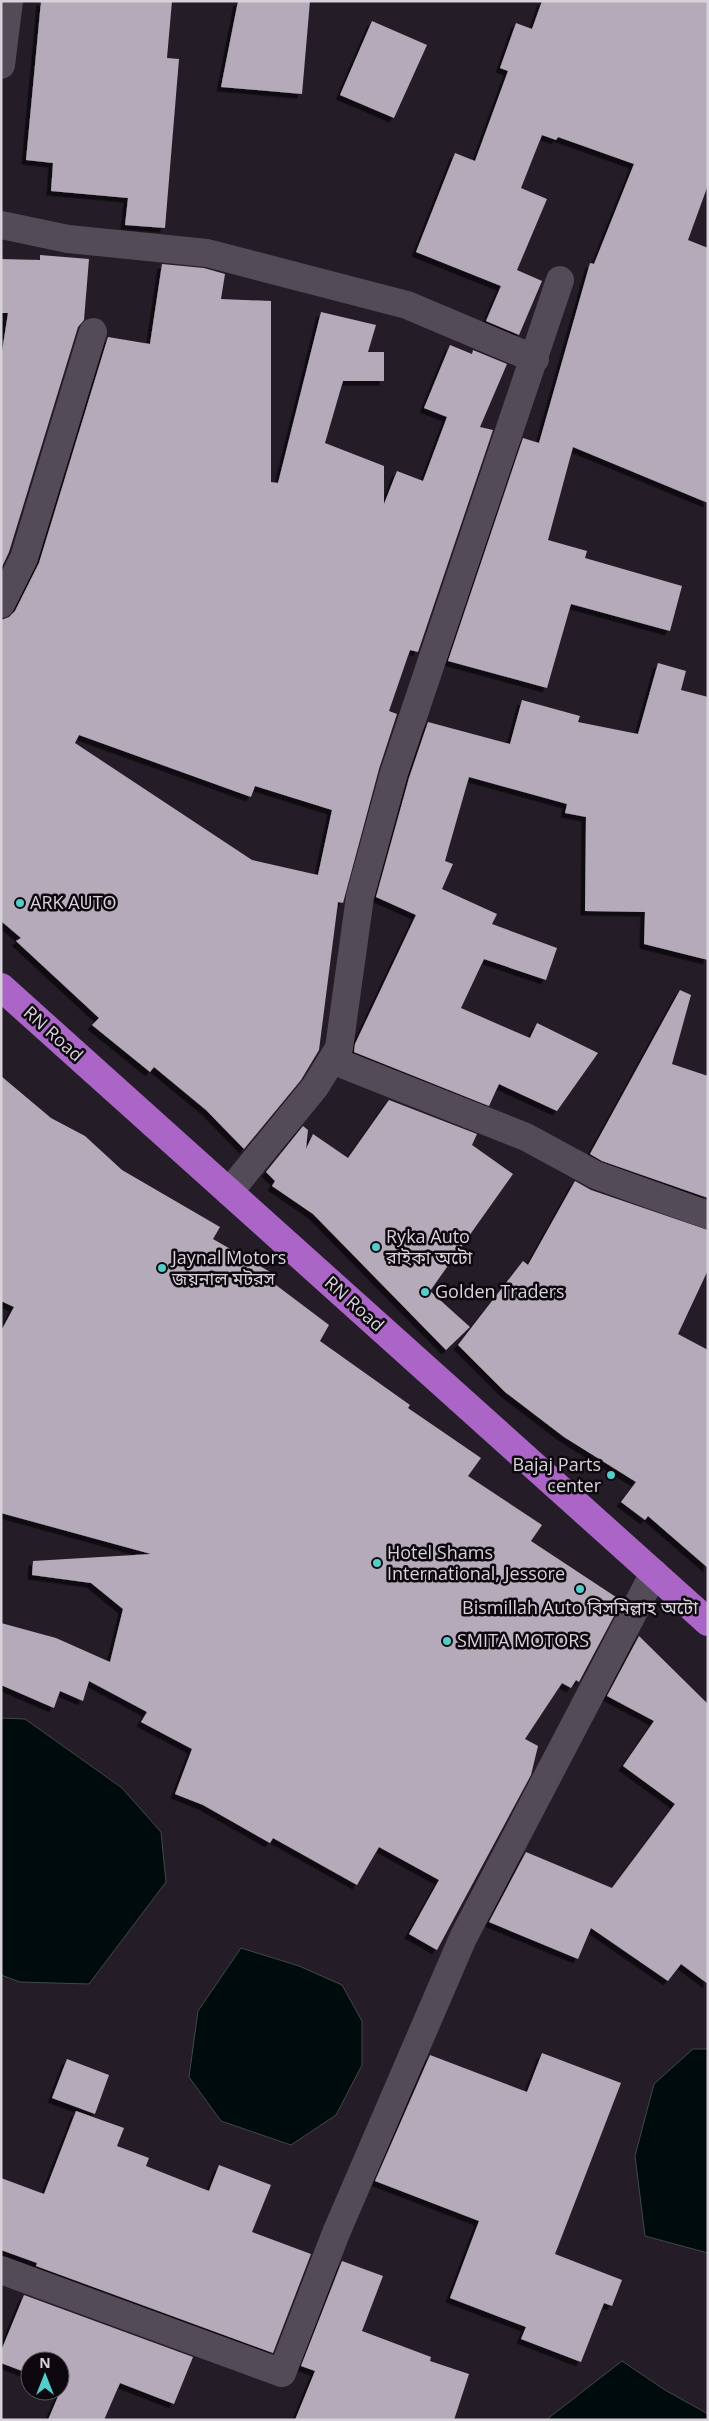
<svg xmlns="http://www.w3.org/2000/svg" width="709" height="2421" font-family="'Open Sans','Noto Sans Bengali',sans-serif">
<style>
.water{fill:#000b0b;stroke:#414749}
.building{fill:#b4aab9;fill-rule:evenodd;filter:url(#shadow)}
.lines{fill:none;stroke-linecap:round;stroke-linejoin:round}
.street{stroke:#544b58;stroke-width:28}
.highway{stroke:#aa65c6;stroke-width:28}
.poi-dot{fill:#53cdca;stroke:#0c080d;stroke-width:2}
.labels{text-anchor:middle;stroke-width:5;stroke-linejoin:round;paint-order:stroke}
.poi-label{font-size:18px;fill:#d8d3db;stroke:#0c080d;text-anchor:start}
.street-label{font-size:18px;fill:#d8d3db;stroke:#0c080d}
</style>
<defs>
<filter id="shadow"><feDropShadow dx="-4.5" dy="4.5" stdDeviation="0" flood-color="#0009"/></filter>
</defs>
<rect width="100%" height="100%" fill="#241d28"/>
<g class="water">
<polygon points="1,1718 25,1719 122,1788 161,1832 166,1882 89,1984 20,1982 1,1975"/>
<polygon points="241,1948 299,1966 342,1985 362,2021 362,2065 336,2115 291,2145 221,2121 189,2077 198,2011"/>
<polygon points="693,2049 708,2049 708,2253 645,2236 635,2156 654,2084"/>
<polygon points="622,2361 665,2390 708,2414 708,2420 546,2420"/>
</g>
<g class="building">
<polygon points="41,1 172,1 167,58 179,59 165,228 125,225 128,198 51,191 53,163 26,160"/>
<polygon points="238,1 310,1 302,94 221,87"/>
<polygon points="542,1 708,1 708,185 688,240 708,248 708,503 573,447 548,540 587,551 585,558 682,586 670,631 571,604 547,688 448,661 523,438 539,443 590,263 594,264 634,164 558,137 556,140 542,135 521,188 547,199 517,270 542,281 519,335 486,321 501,286 416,252 455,153 475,161 508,71 500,68 516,23 532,29"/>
<polygon points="372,21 427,45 394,118 340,95"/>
<polygon points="40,255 89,259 84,320 78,327 9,552 1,569 1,358 8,313 1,313 1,259 40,260"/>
<path d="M162,264L204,268L225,274L221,299L271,301V482L278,483L321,312L376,325L368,352H384V381H343L325,443L384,466V504L397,471L423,481L447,417L424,408L450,345L472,354L473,350L507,364L480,427L493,430L418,652L410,650L389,711L397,714L379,769L343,903L338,902L319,1050L301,1080L244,1149L206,1110L154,1067L150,1072L92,1025L99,1018L16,941L21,938L1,921V620L9,617L15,611L39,563L108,337L150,344ZM79,735L251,797L255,786L332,810L318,875L252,860L75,743Z"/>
<polygon points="658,663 686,671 681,690 708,697 708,960 644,944 645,912 585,911 586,817 565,813 567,804 469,777 445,861 453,864 442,889 497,914 492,924 557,948 546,980 484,959 461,1008 530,1038 537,1023 598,1053 557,1111 499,1084 489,1106 354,1052 355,1044 416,915 376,897 409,778 428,722 510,744 522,700 580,716 578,722 638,734"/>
<polygon points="680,990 691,995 672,1064 708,1076 708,1198 602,1161 590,1154"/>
<polygon points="1,1076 51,1118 85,1136 122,1170 220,1227 213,1239 272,1273 268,1279 329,1325 320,1341 410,1405 408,1408 481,1458 468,1476 542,1525 531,1541 622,1601 579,1682 576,1680 571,1688 562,1683 525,1739 538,1746 531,1775 437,1950 409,1934 439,1880 379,1847 357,1885 273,1838 270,1843 203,1805 175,1794 192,1749 141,1722 147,1712 89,1681 83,1701 60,1691 54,1708 1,1685 1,1623 56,1638 110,1662 123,1609 91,1583 32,1575 33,1561 151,1554 1,1513 1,1331 14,1307 1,1301"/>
<polygon points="389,1100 477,1134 472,1145 513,1174 430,1291 470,1327 446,1350 313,1214 272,1186 275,1181 266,1172 303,1126 308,1130 306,1149 313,1134 348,1158"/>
<polygon points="575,1181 591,1190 708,1230 708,1270 678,1334 708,1350 708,1568 648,1516 645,1520 621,1502 636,1482 564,1437 505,1392 458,1345 523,1261 528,1265"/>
<polygon points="639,1636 708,1704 708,1984 681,1964 668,1981 591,1928 578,1959 489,1922 526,1852 612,1888 675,1804 623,1766 654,1721 607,1696"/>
<polygon points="542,2053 621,2083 555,2254 622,2280 612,2306 604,2303 581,2362 521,2339 526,2327 450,2298 479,2221 375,2181 430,2055 527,2092"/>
<polygon points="67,2059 109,2075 95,2114 52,2098"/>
<polygon points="76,2111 124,2128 117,2146 149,2158 146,2166 209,2191 219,2165 271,2185 252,2232 311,2254 273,2353 36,2266 37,2263 1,2250 1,2178 44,2194"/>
<polygon points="342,2261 383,2276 362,2331 431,2357 430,2361 469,2374 454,2420 295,2420 315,2371 301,2366"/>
<polygon points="24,2295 193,2357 174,2404 120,2383 104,2420 48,2420 62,2387 60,2386 60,2361 30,2361 30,2374 1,2363 1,2351"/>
</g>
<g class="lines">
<g class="street">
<polyline points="1,65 9,1"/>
<polyline points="1,225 68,239 207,253 407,305 535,359"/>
<polyline points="1,604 24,558 93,332"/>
<polyline points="332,1060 526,1137 596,1175 708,1215"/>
<polyline points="229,1192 315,1087 339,1048 360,897 394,773 560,280"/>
<polyline points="1,2270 282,2373 336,2233 463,1938 654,1573"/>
</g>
<polyline class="highway" points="1,987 708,1622"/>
</g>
<g class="poi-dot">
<circle cx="20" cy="903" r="5"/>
<circle cx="376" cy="1247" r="5"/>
<circle cx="162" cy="1268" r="5"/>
<circle cx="425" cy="1292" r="5"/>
<circle cx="611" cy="1475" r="5"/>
<circle cx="377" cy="1563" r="5"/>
<circle cx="580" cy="1589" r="5"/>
<circle cx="447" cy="1641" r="5"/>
</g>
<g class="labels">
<g class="poi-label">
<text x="30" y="909">ARK AUTO</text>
<text x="386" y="1243">Ryka Auto<tspan x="386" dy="21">রাইকা অটো</tspan></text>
<text x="172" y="1264">Jaynal Motors<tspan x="172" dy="21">জয়নাল মটরস</tspan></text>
<text x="435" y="1298">Golden Traders</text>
<text x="601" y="1471" text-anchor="end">Bajaj Parts<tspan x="601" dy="21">center</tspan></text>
<text x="387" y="1559">Hotel Shams<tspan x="387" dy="21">International, Jessore</tspan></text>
<text x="580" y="1614" text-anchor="middle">Bismillah Auto বিসমিল্লাহ অটো</text>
<text x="457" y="1647">SMITA MOTORS</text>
</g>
<g class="street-label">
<text transform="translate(53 1034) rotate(42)" y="6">RN Road</text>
<text transform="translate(354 1304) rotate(42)" y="6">RN Road</text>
</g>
</g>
<rect width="709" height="2421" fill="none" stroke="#d8d3db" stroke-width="5"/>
<g transform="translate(45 2376)"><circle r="24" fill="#0c080d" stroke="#5e595f"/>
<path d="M0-4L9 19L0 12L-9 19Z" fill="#53cdca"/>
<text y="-8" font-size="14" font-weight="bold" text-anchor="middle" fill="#d8d3db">N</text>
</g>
</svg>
